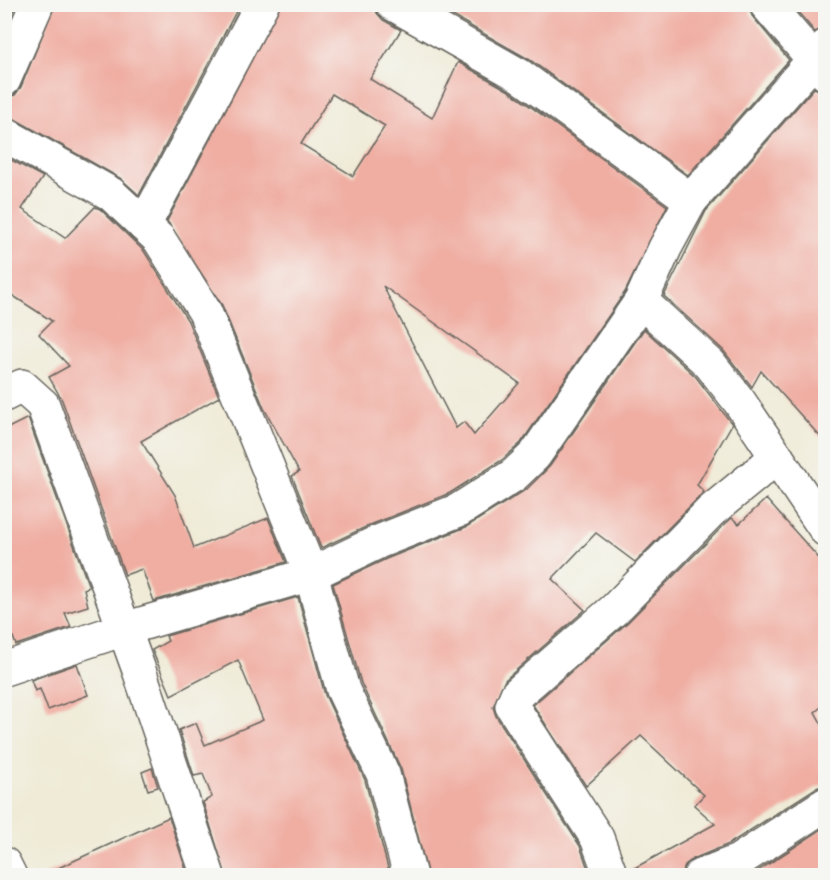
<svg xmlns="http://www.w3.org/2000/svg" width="830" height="880" font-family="Sriracha,sans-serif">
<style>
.building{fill:#f0aea3;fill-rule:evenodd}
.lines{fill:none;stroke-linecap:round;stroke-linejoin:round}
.minor-casing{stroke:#66645d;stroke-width:36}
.minor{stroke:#fff;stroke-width:33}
</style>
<rect width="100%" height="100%" fill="#f6f6f2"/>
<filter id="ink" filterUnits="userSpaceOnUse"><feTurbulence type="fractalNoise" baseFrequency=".0167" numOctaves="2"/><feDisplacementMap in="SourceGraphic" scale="12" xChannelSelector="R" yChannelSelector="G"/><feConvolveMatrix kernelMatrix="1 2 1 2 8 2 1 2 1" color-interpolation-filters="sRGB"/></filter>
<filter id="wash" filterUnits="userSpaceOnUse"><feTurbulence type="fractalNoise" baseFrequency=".008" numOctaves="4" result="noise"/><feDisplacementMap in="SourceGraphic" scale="24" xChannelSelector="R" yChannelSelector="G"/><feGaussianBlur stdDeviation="1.35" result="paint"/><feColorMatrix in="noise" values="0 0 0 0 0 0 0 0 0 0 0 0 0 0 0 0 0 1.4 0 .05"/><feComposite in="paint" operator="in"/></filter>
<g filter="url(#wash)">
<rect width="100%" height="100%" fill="#efebd7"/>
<g id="blocks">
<g class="building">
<polygon points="4,4 16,4 4,32"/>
<polygon points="55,4 240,4 139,195 120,178 13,118 4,115 4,98 15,95 21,87"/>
<path d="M281,4H374L377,13L383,20L401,30L370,79L432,118L458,62L509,91L667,206L625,292L521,443L502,460L450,493L370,525L321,548L292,476L299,472L264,408L222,305L167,221ZM332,94L385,126L353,176L301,144ZM383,286L519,383L474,435L464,422L456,428Z"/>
<polygon points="432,4 748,4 752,16 789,60 688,175 530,60"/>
<polygon points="791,4 825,4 825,28 815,32"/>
<polygon points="814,88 825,92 825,442 761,371 752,387 723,350 664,296 706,211"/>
<polygon points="4,156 43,177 22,209 65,238 95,207 100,209 144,251 188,321 219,397 141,441 175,495 194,548 268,518 286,562 154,601 142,569 125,575 62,400 49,377 69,366 39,334 52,321 4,290"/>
<polygon points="644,329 696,377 732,424 697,485 704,492 635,562 596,533 552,579 585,610 505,680 493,707 496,716 580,846 588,869 578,876 428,876 401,769 361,683 333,584 386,559 466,527 527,489 550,466"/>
<polygon points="28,418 89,587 84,589 88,606 65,613 71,627 16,645 13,637 4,640 4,430"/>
<polygon points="766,499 825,565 825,704 815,712 825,730 825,785 816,788 729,844 693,859 685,865 682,876 629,876 629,871 715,824 694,805 704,795 641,736 586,786 533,705 628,622 724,525 732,518 739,524"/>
<polygon points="298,597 325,695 365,780 390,876 226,876 203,802 212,797 203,774 194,776 179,730 196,723 205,745 263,720 238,660 171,695 152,650 168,641 166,636"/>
<polygon points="77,664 88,695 48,710 40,689 35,691 31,680"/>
<polygon points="152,768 158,787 148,790 142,772"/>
<polygon points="169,817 188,876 41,876 145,828"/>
<polygon points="825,827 825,876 750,876"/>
</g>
</g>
</g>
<g filter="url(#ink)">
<use href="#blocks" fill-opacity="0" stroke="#66645d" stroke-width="1.5"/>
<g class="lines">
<g class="minor-casing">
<g id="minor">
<polyline points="393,4 519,75 691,200"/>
<polyline points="766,4 826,74"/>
<polyline points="4,80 37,4"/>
<polyline points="4,134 111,194 159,239 205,312 311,574 343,690 383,774 410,876"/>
<polyline points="144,225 262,4"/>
<polyline points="641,301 710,364 739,401 826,530"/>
<polyline points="4,395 22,386 43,405 139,670 208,876"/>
<polyline points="4,669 124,629 311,574 378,542 459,510 514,475 535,455 641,301 665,248 691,200 826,46"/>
<polyline points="4,864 10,876"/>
<polyline points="611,876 597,838 512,706 517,694 615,609 711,511 777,457"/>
<polyline points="700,876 738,861 826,804"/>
</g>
</g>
<use href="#minor" class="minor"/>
</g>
</g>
<rect width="830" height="880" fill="none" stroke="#f6f6f2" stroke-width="24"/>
</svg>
